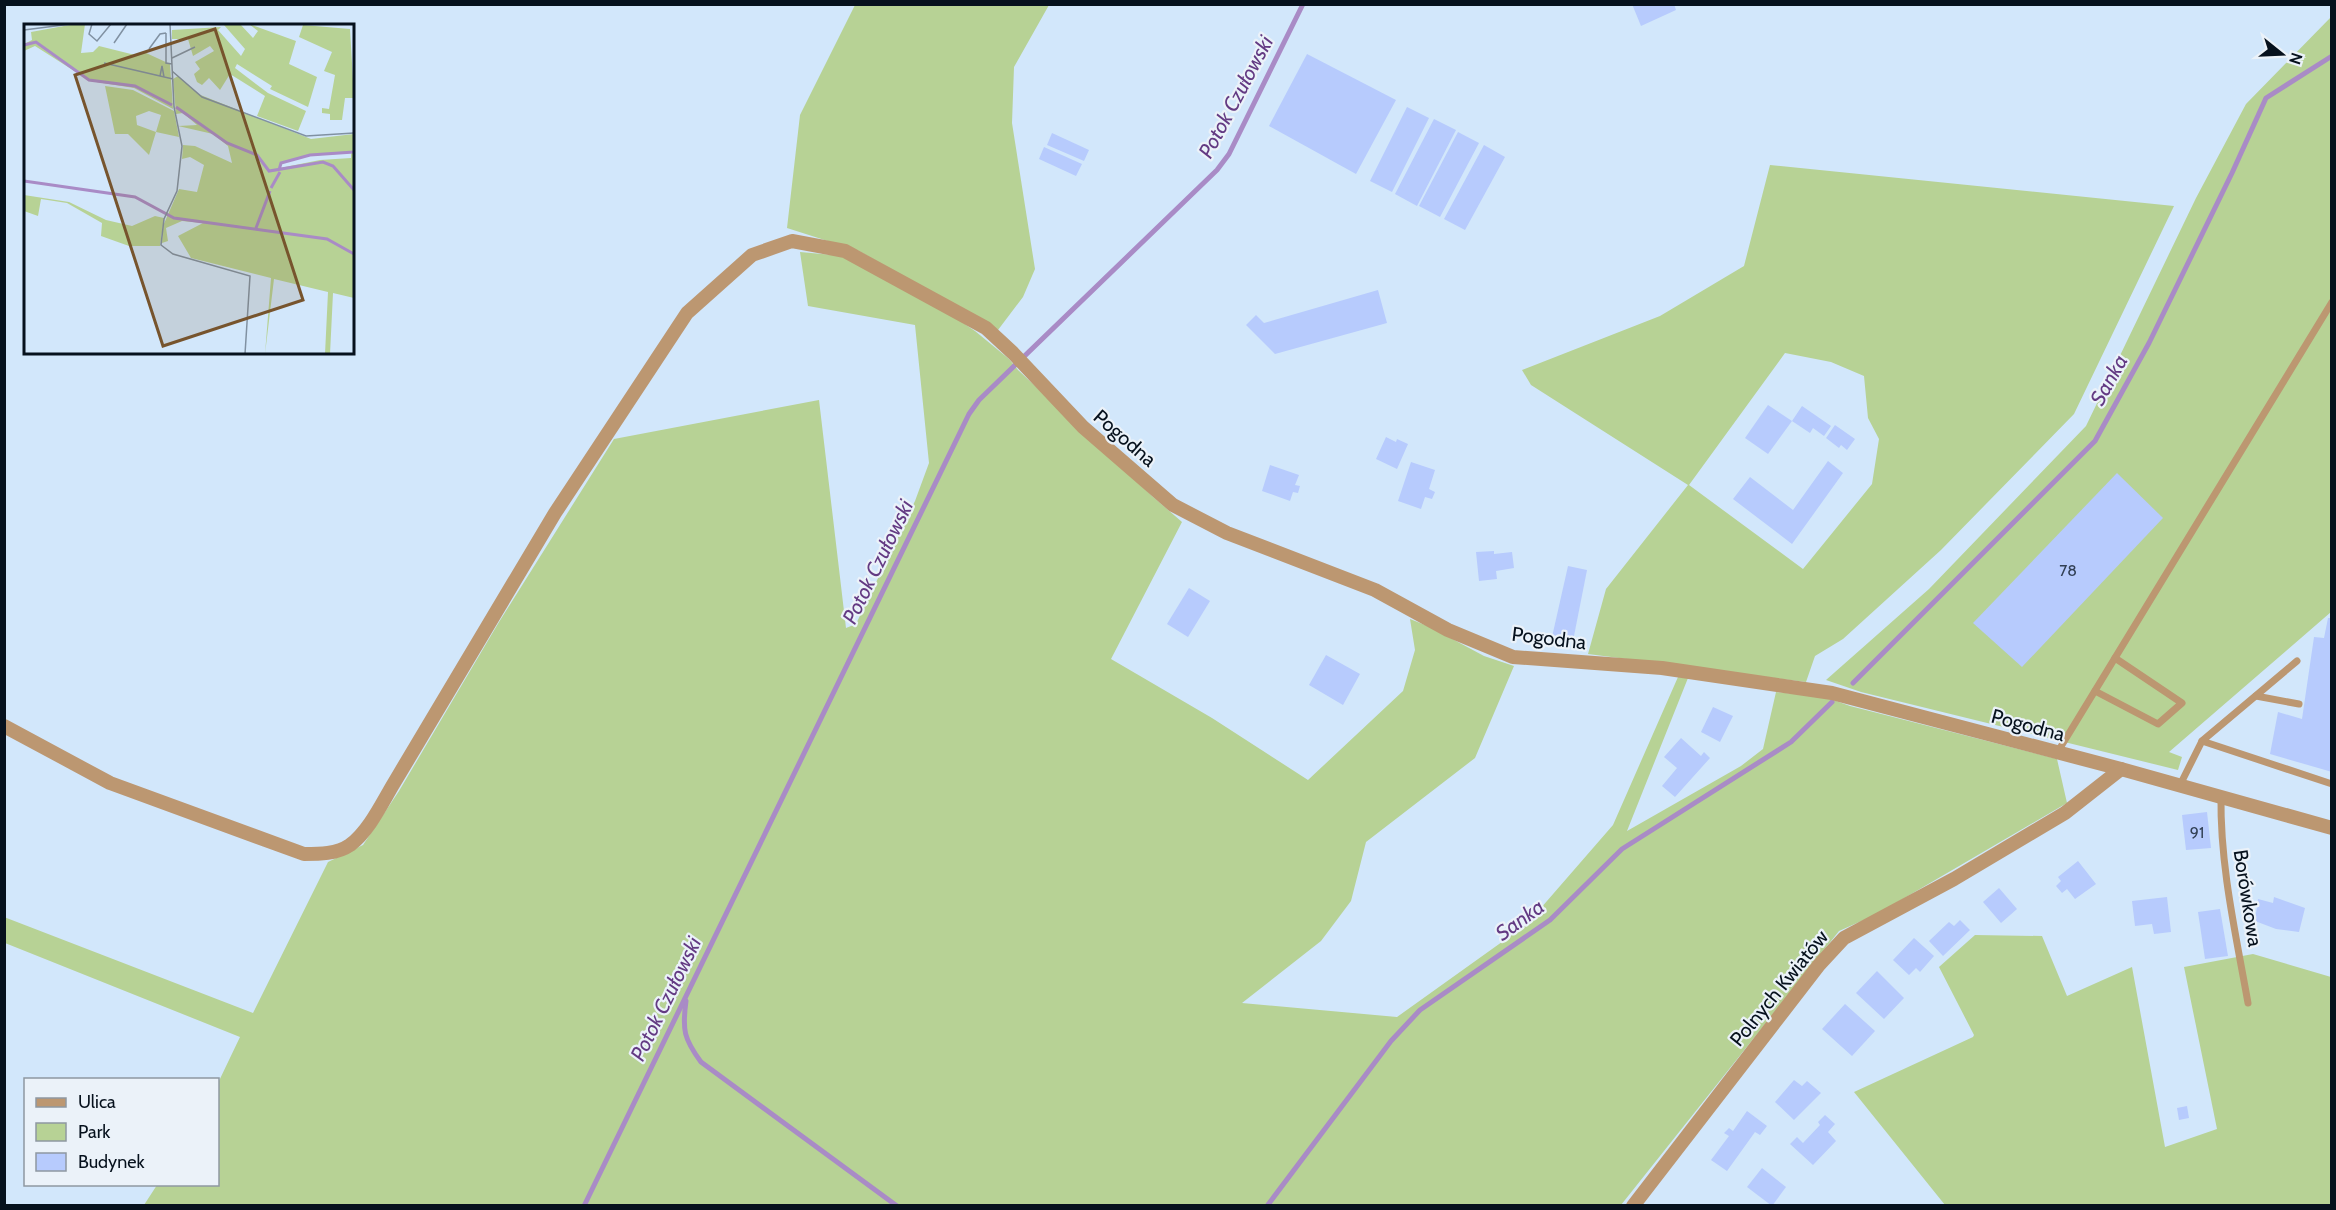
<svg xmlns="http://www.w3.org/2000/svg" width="2336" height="1210" font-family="Cabin,sans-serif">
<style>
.green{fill:#b7d295;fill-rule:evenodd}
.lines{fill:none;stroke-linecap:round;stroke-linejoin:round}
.stream{stroke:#a98bc6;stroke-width:5}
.building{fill:#b7cbfd}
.lane{stroke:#bc9771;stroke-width:7}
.street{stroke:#bc9771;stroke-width:14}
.labels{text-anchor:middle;stroke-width:4.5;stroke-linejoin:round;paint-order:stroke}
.number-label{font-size:16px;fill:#324055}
.street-label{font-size:20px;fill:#06111d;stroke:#ebf2f9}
.water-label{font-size:21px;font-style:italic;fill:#633a83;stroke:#ebf2f9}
.inset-river{fill:none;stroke:#a98bc6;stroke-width:3}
.inset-road{fill:none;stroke:#8091a2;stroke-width:1.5}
.view{fill:#77542d;fill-opacity:0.15;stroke:#77542d;stroke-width:3}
.inset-edge{fill:none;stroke:#06111d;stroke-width:3}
</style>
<rect width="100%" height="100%" fill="#d2e7fb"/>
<g class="green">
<polygon points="855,5 1049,5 1014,67 1012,123 1035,269 1023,297 998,330 859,251 787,228 800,115"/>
<polygon points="2331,17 2331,612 2169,752 2182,757 2178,770 1861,692 1826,680 1929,589 2086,426 2196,198 2246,104"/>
<path d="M1770,165L2174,206L2074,414L1941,550L1843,639L1815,656L1806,682L1588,654L1606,589L1688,485L1531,385L1522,370L1660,316L1744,266ZM1785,353L1831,362L1864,376L1868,418L1879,439L1872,484L1803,569L1689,485Z"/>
<polygon points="800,252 844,256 935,304 975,331 1009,359 1018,370 1152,496 1182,522 1111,659 1212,718 1308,780 1403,691 1415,650 1410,619 1430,627 1484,656 1514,666 1475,758 1366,842 1351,901 1321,941 1242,1003 1397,1017 1527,924 1613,825 1678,677 1688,678 1627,831 1741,766 1763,749 1776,692 1825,697 1850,706 2057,759 2067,803 1877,914 1839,931 1621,1205 144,1205 157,1185 218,1184 218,1083 240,1037 5,943 4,917 253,1013 328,862 363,845 399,791 499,622 614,439 819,400 846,628 856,624 915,501 929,463 915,325 808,306"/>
<polygon points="1975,935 2042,936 2067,996 2132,967 2165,1147 2217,1129 2184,967 2253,954 2331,977 2331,1205 1945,1205 1854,1092 1973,1037 1974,1035 1939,967"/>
</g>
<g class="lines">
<g class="stream">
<polyline points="1853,683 2095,441 2149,343 2232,173 2266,98 2332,56"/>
<path d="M686,1001C682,1030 684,1039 701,1062L897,1206"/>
<polyline points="584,1206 969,414 979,400 1217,170 1229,154 1303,4"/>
<polyline points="1267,1206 1391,1041 1420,1010 1550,920 1622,849 1791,742 1832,702"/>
</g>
</g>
<g class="building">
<polygon points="1632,4 1674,4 1676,10 1641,26"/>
<polygon points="1307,54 1396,100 1356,174 1269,126"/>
<polygon points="1407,107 1429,118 1392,192 1370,181"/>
<polygon points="1434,119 1456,130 1417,206 1395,194"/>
<polygon points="1458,132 1479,143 1440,217 1419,206"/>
<polygon points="1052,133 1089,150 1084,161 1047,145"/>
<polygon points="1484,145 1505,157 1465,230 1444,219"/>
<polygon points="1044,147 1082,164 1076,176 1039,159"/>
<polygon points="1378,290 1387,323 1275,354 1246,325 1256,315 1264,323"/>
<polygon points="1768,405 1792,421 1768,454 1745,438"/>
<polygon points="1802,406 1831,426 1824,436 1813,428 1810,433 1792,421"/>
<polygon points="1835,425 1855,439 1847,450 1841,445 1839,448 1826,438"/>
<polygon points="1386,437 1396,442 1397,439 1408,444 1397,469 1376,459"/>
<polygon points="1828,461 1843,473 1792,544 1733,499 1750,477 1793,510"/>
<polygon points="1411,462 1435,470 1429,489 1435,492 1432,499 1425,497 1421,509 1398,501"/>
<polygon points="1270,465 1299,475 1295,485 1300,486 1298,493 1293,492 1290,501 1262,491"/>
<polygon points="2117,473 2163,518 2022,667 1973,623"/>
<polygon points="1494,551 1494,554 1512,552 1514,568 1496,571 1497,579 1479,581 1476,552"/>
<polygon points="1568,566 1587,570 1573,641 1552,637"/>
<polygon points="1189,588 1210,601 1188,637 1167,624"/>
<polygon points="2328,618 2332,618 2332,772 2270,754 2278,712 2302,719 2314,637 2324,638"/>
<polygon points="1326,655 1360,674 1343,705 1309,685"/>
<polygon points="1713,707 1733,716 1720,742 1701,732"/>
<polygon points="1681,738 1701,756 1704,752 1710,758 1675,797 1662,786 1677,768 1664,757"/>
<polygon points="2207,812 2211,848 2186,850 2182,815"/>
<polygon points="2078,861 2096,884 2075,899 2067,889 2062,893 2056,886 2061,881 2058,877"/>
<polygon points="1999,888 2017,909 2001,923 1983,902"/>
<polygon points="2167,897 2171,932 2154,934 2152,924 2135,926 2132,901"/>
<polygon points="2274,897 2305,908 2299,932 2276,929 2255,921 2258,899 2273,903"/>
<polygon points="2220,909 2228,956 2205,959 2198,912"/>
<polygon points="1960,920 1970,930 1943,956 1929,941 1949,922 1954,926"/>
<polygon points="1914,938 1934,956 1920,972 1916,968 1909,975 1893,960"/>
<polygon points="1877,971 1904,998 1884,1019 1856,993"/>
<polygon points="1845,1004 1875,1031 1852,1056 1822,1029"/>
<polygon points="1794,1080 1802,1086 1807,1081 1821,1093 1794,1120 1775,1102"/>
<polygon points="2187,1106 2189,1118 2179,1120 2177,1108"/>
<polygon points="1747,1111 1767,1126 1760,1135 1755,1132 1727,1171 1711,1160 1729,1136 1724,1133 1729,1128 1733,1131"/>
<polygon points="1825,1115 1835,1124 1828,1132 1836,1141 1813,1165 1790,1144 1797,1137 1803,1143 1820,1125 1818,1122"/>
<polygon points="1762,1168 1786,1187 1772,1206 1747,1187"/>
</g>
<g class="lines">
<g class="lane">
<polyline points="2095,691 2158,724 2182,703 2115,658"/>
<polyline points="2256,696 2299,704"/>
<polyline points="2202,741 2297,661"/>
<polyline points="2057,753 2332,302"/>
<polyline points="2180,785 2202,741 2332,784"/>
<path d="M2221,797C2220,866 2236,935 2248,1003"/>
</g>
<g class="street">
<path d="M4,726L110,783L304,854C319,854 337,854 350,845C369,831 382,803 394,783L555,513L687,313L752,255L792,241L845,251L986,328L1013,353L1083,427L1173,505L1227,533L1375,590L1448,630L1513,657L1662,668L1832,693L2121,769L2332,828"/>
<polyline points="1633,1206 1819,965 1844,938 1954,879 2065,813 2121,769"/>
</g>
</g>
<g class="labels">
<g class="number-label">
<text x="2068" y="576">78</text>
<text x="2197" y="838">91</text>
</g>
<g class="street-label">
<text transform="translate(1125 438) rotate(41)" y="7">Pogodna</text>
<text transform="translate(1549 638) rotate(7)" y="7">Pogodna</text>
<text transform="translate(2028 725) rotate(15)" y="7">Pogodna</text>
<text transform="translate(2248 898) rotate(81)" y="7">Borówkowa</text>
<text transform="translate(1779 988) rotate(-51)" y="7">Polnych Kwiatów</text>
</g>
<g class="water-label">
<text transform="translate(1236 97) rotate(-62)" y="7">Potok Czułowski</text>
<text transform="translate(2109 380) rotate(-61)" y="7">Sanka</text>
<text transform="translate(878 562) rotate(-64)" y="7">Potok Czułowski</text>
<text transform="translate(1520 920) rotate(-36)" y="7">Sanka</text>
<text transform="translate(666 999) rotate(-64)" y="7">Potok Czułowski</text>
</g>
</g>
<g transform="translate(24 24)">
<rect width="330" height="330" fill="#d2e7fb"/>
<path d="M51,0H61L57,29L69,28L75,22L111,31L120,28L146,40L149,85L110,64L66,57L11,22L0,27V20L8,16L7,8ZM216,0L229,14L234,7L225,0L272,17L265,40L293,53L284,83L246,65L248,62L213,40L211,44L244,69L282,87L274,107L233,92L241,72L206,50L196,66L185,54L178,61L173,58L170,50L176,45L171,38L190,27L186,22L169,32L164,15H148V6L197,3L194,6L217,32L221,25L200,1ZM279,1L326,5L330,74H321L318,96H306V90L298,89V84L305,85L311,51L300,47L308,28L275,13ZM154,52L174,70L287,115L330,110V274L309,269L306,330H301L304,268L250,255L241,330L247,254L167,234L154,212L179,199L158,197L142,204L144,217L138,219L139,202L155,165L173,168L180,141L166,133L158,135L159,121L171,122L208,139L204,122L189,110L154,102L173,101L159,89L152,90L149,55ZM327,129V134L296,136L256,144L259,139L283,132ZM81,62L109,66L150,87L155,113L132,108L125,131L104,110H91ZM125,87L137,91L132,108L113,101L112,92ZM0,171L45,178L82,196L108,202L131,192L140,194L136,222H105L77,212L78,199L43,179L17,175L14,192L0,187Z" fill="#b7d295" fill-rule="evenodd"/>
<path class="inset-river" d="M0,21L12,18L65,56L111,62L148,81M152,83L203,119L233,131L245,147L299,138L309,142L330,166M255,146L257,139L286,131L330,128M0,157L111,173L150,194L303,215L330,230M247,164L256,148M232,204L246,167"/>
<path class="inset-road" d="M68,0L65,10L73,17L87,0M146,0L150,83L158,122L153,167L140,195L137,221L149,230L226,252L221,330M0,6L47,0M142,9V39L148,40M90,19L103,0M125,25L136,10L142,9M148,34L171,23M80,39L149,55M148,47L178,73L282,112L330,109M136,52L138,42L140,53"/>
<path class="view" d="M191,5L279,276L139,322L51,51Z"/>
<rect width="330" height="330" class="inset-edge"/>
</g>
<rect width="2336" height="1210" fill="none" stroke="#06111d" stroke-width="12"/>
<rect x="24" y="1078" width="195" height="108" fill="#ebf2f9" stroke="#8f98a1" stroke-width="1.5"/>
<rect x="36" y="1098" width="30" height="9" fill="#bc9771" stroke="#8f98a1" stroke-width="1.5"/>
<text x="78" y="1108" font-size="18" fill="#06111d">Ulica</text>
<rect x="36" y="1123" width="30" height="18" fill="#b7d295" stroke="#8f98a1" stroke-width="1.5"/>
<text x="78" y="1138" font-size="18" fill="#06111d">Park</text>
<rect x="36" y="1153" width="30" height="18" fill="#b7cbfd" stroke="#8f98a1" stroke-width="1.5"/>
<text x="78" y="1168" font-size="18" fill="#06111d">Budynek</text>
<g transform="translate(2282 54) rotate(108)" stroke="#ebf2f9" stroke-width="4.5" paint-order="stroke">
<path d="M0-4.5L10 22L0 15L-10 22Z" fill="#06111d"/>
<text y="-9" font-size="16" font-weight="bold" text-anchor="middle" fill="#06111d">N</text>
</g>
</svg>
